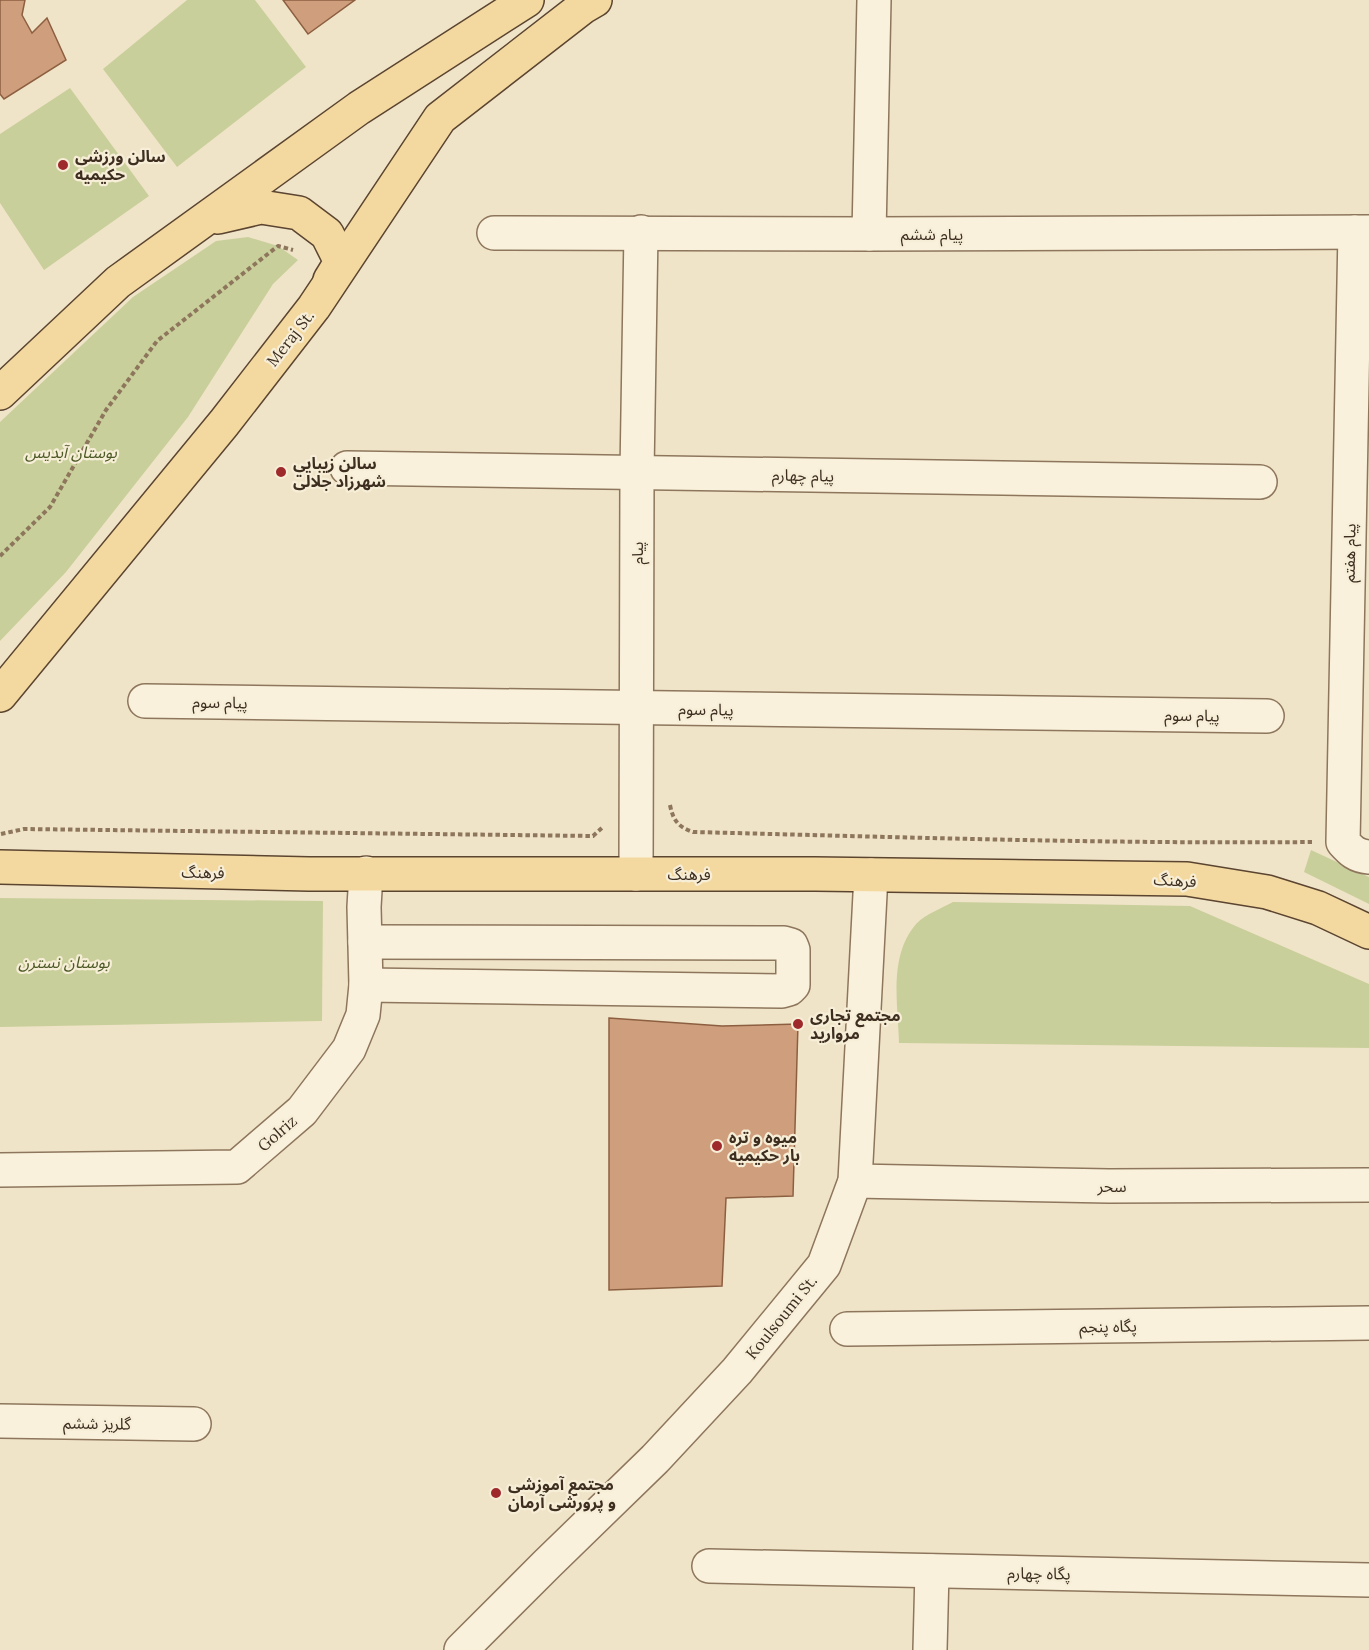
<svg xmlns="http://www.w3.org/2000/svg" width="1369" height="1650" font-family="Lora,'Noto Sans Arabic',serif">
<style>
.green{fill:#c9cf9b}
.building{fill:#cf9f7d;stroke:#8d5f41;stroke-width:1.5}
.lines{fill:none;stroke-linecap:round;stroke-linejoin:round}
.minor-casing{stroke:#8d765c;stroke-width:36}
.major-casing{stroke:#5b4430;stroke-width:36}
.path{stroke:#8d765c;stroke-width:4;stroke-dasharray:4.5 3;stroke-linecap:butt}
.minor{stroke:#faf1dc;stroke-width:33}
.major{stroke:#f3d9a0;stroke-width:33}
.poi-dot{fill:#9e2a2b;stroke:#f7eed8;stroke-width:2}
.labels{text-anchor:middle;stroke-width:4.5;stroke-linejoin:round;paint-order:stroke}
.poi-label{font-size:16px;font-weight:bold;fill:#3d2e20;stroke:#f7eed8;text-anchor:start}
.street-label{font-size:16px;fill:#3d2e20;stroke:#f7eed8}
.park-label{font-size:16px;font-style:italic;fill:#4d5a26;stroke:#f7eed8}
</style>
<rect width="100%" height="100%" fill="#f0e4c8"/>
<g class="green">
<polygon points="187,0 255,0 306,67 177,167 103,69"/>
<polygon points="70,88 149,196 44,270 0,203 0,134"/>
<polygon points="248,237 278,246 298,260 273,284 188,417 66,572 0,641 0,422 133,297 216,241"/>
<polygon points="1311,850 1369,877 1369,904 1304,872"/>
<polygon points="0,898 323,901 322,1021 0,1027"/>
<path d="M953,902L1190,906L1369,984V1048L899,1043C898,1004 888,955 917,923C926,914 942,908 953,902Z"/>
</g>
<g class="building">
<polygon points="0,0 25,0 22,15 32,33 47,18 66,60 4,99 0,94"/>
<polygon points="283,0 355,0 308,34"/>
<polygon points="609,1018 722,1026 798,1024 793,1196 726,1198 722,1286 609,1290"/>
</g>
<g class="lines">
<g class="minor-casing">
<g id="minor">
<path d="M1355,232L1343,842C1351,851 1356,856 1369,857"/>
<polyline points="494,233 869,234 1369,232"/>
<polyline points="869,234 874,0"/>
<polyline points="347,468 1260,482"/>
<polyline points="145,701 1267,716"/>
<polyline points="636,874 637,472 641,232"/>
<polyline points="365,942 784,943 791,945 793,950 793,985 789,989 782,991 366,985"/>
<polyline points="0,1170 237,1167 302,1111 349,1049 363,1015 366,985 364,907 366,873"/>
<polyline points="855,1181 1109,1186 1369,1185"/>
<polyline points="847,1329 1369,1323"/>
<polyline points="0,1421 194,1424"/>
<polyline points="709,1566 1369,1580"/>
<polyline points="461,1650 547,1564 655,1459 737,1371 824,1265 855,1181 871,875"/>
<polyline points="930,1650 932,1571"/>
</g>
</g>
<g class="major-casing">
<g id="major">
<polyline points="218,217 261,207 299,213 327,234 341,262 330,280"/>
<polyline points="0,393 118,282 359,108 527,0"/>
<polyline points="0,695 224,423 314,307 440,118 583,7 595,0"/>
<polyline points="0,867 309,874 815,874 1187,879 1267,892 1318,908 1369,932"/>
</g>
</g>
<g class="path">
<polyline points="0,556 50,507 106,410 157,341 278,246 293,250"/>
<path d="M670,805C673,820 678,827 693,832C899,837 1106,844 1312,842"/>
<polyline points="1,834 24,829 593,836 604,826"/>
</g>
<use href="#minor" class="minor"/>
<use href="#major" class="major"/>
</g>
<g class="poi-dot">
<circle cx="63" cy="165" r="6"/>
<circle cx="281" cy="472" r="6"/>
<circle cx="798" cy="1024" r="6"/>
<circle cx="717" cy="1146" r="6"/>
<circle cx="496" cy="1493" r="6"/>
</g>
<g class="labels">
<g class="poi-label">
<text x="75" y="162">سالن ورزشی<tspan x="75" dy="18">حکیمیه</tspan></text>
<text x="293" y="469">سالن زيبايي<tspan x="293" dy="18">شهرزاد جلالى</tspan></text>
<text x="810" y="1021">مجتمع تجاری<tspan x="810" dy="18">مروارید</tspan></text>
<text x="729" y="1143">میوه و تره<tspan x="729" dy="18">بار حکیمیه</tspan></text>
<text x="508" y="1490">مجتمع آموزشی<tspan x="508" dy="18">و پرورشی آرمان</tspan></text>
</g>
<g class="street-label">
<text x="932" y="240">پیام ششم</text>
<text transform="translate(290 338) rotate(-52)" y="6">Meraj St.</text>
<text transform="translate(803 475) rotate(1)" y="6">پیام چهارم</text>
<text transform="translate(637 553) rotate(-90)" y="6">پیام</text>
<text transform="translate(1349 553) rotate(-89)" y="6">پیام هفتم</text>
<text transform="translate(220 702) rotate(1)" y="6">پیام سوم</text>
<text transform="translate(706 709) rotate(1)" y="6">پیام سوم</text>
<text transform="translate(1192 715) rotate(1)" y="6">پیام سوم</text>
<text transform="translate(203 872) rotate(1)" y="6">فرهنگ</text>
<text x="689" y="880">فرهنگ</text>
<text transform="translate(1175 880) rotate(3)" y="6">فرهنگ</text>
<text transform="translate(277 1133) rotate(-41)" y="6">Golriz</text>
<text x="1112" y="1192">سحر</text>
<text transform="translate(781 1317) rotate(-51)" y="6">Koulsoumi St.</text>
<text transform="translate(1108 1326) rotate(-1)" y="6">پگاه پنجم</text>
<text transform="translate(97 1423) rotate(1)" y="6">گلریز ششم</text>
<text transform="translate(1039 1573) rotate(1)" y="6">پگاه چهارم</text>
</g>
<g class="park-label">
<text x="71" y="458">بوستان آبدیس</text>
<text x="64" y="968">بوستان نسترن</text>
</g>
</g>
</svg>
